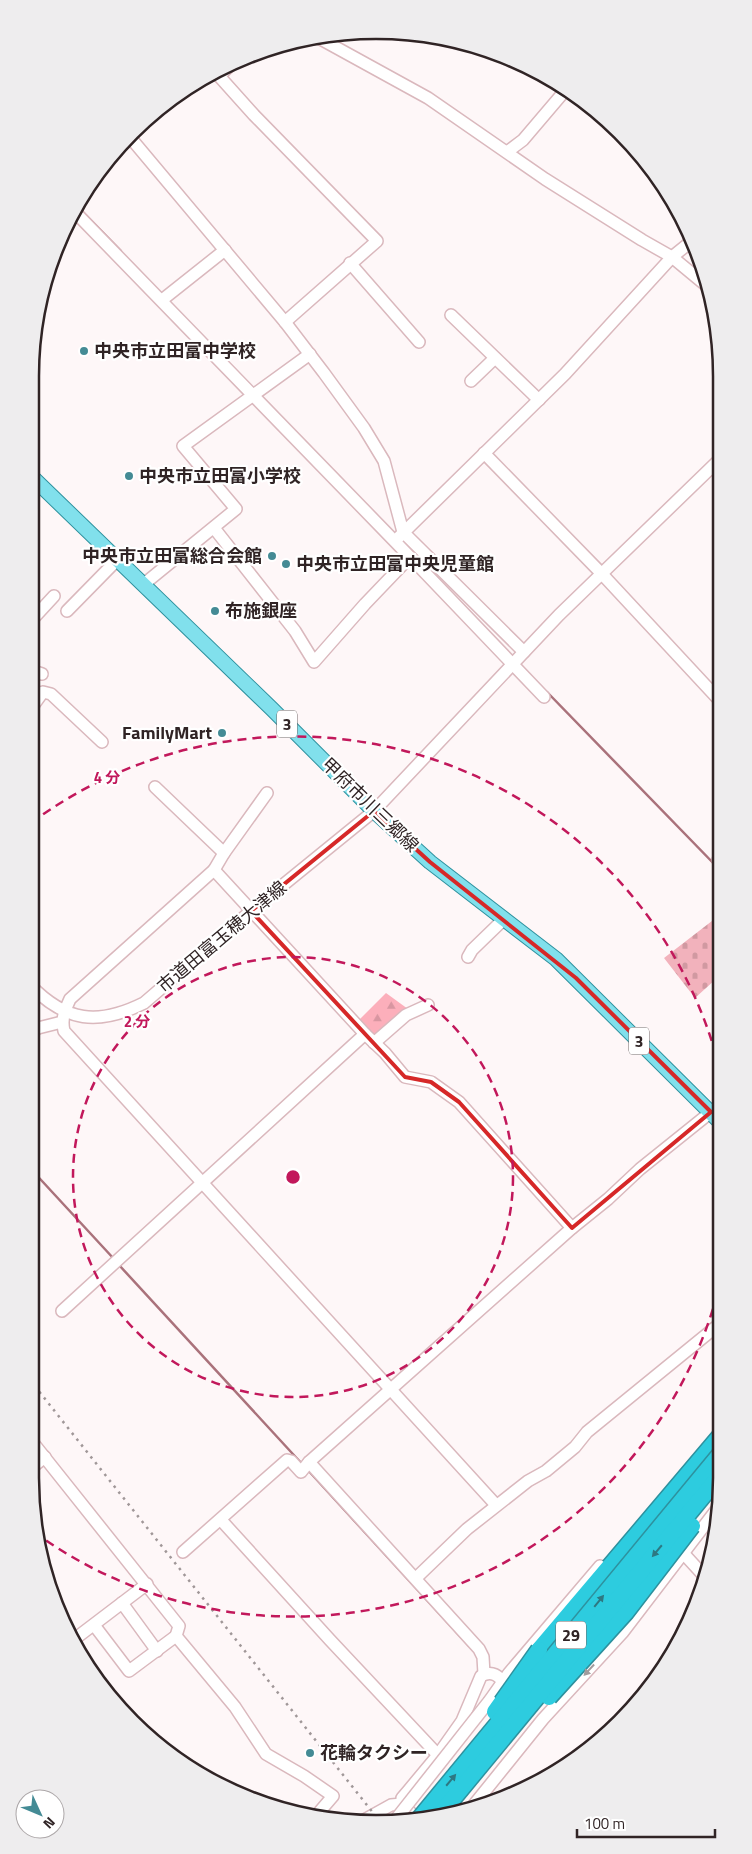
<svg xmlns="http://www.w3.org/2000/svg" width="752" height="1854" font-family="'Titillium Web','Noto Sans JP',sans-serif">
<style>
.forest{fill:url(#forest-firs)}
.cemetery{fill:url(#cemetery-stones)}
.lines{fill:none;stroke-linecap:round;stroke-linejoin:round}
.stream{stroke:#aa727b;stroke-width:2.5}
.minor-casing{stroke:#dab8bd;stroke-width:14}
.major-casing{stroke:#2e919e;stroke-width:16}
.highway-casing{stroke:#2e919e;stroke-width:19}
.minor{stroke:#fff;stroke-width:11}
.major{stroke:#81e0ec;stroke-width:14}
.highway{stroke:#2dccdf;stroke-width:16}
.rail{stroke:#a09798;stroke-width:2.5;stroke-dasharray:2.5 5;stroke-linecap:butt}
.minor-bridge-casing{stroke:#dab8bd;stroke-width:14;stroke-linecap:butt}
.highway-bridge-casing{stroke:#2e919e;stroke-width:19;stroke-linecap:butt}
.minor-bridge{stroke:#fff;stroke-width:11}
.highway-bridge{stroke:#2dccdf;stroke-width:16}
.oneway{fill:#2e7882}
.oneway2{fill:#a29c9d}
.marked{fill:none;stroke:#d62828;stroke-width:4;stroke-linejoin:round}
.ring{fill:none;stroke:#c2185b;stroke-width:2.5;stroke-dasharray:9 6}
.poi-dot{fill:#448b95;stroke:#fff;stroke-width:2}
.labels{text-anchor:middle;stroke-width:4.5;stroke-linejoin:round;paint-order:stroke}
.shield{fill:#fff;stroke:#6e6666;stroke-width:1}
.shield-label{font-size:16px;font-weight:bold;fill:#302425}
.poi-label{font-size:18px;font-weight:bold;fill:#302425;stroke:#fff;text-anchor:start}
.street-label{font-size:18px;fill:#302425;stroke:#fff}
.rim{fill:none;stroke:#302425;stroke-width:2.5}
.centre{fill:#c2185b;stroke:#fff;stroke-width:2.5}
.ring-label{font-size:15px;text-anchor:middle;font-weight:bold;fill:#c2185b;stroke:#fff;stroke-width:4.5;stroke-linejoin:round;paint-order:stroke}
</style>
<defs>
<pattern id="forest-firs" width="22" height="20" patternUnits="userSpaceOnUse" patternTransform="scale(1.25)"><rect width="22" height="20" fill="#fcafbb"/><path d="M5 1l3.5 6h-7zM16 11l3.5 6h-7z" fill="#d896a1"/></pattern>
<pattern id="cemetery-stones" width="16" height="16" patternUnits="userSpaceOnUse" patternTransform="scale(1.25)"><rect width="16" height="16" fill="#f2b2bc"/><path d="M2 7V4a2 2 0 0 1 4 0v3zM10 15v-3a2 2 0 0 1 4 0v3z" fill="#d099a1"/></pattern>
</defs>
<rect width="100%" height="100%" fill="#fef7f8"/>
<polygon class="forest" points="386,993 408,1009 397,1015 374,1035 359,1020"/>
<polygon class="cemetery" points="721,914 721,980 716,979 695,998 664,958"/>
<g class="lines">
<g class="stream">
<polyline points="76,205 121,251"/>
<polyline points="547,692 720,870"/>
<polyline points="30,1168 114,1259"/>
<polyline points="119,1265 303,1465"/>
<polyline points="307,1469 469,1646"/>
</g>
<g class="minor-casing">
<g id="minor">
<polyline points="317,37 428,98 545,179 642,240 672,257 707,286"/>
<polyline points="215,70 219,76 234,62"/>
<polyline points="219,76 254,115 377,241 285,322"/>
<polyline points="129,136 285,322 324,373 364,428 384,461 403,532 524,652"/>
<polyline points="507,152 523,140 563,93 566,87"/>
<polyline points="73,210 410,557 365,604 314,662 295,631 214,528"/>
<polyline points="350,263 419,342"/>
<polyline points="162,300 225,250"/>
<polyline points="451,315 539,400"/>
<polyline points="471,381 495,358"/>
<polyline points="484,453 602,574 720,701"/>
<polyline points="399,537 565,374 672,257 693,240"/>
<polyline points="410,557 544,697"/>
<polyline points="144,584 236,509 183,446 310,354"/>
<polyline points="67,611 118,559"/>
<polyline points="30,622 54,596"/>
<polyline points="30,670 42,674"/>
<polyline points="30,710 43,692 51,694 102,742"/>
<polyline points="155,787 224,853 214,870"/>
<polyline points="224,853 267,793"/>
<polyline points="718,860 720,858"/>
<polyline points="468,957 472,950 504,919"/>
<path d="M30,985C66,1022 98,1026 144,1003L251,911L374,811L559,615L719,460"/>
<polyline points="30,1034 38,1028 62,1022"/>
<polyline points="374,1043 406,1015 428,1005"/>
<polyline points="62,1311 365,1034"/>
<polyline points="30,1439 179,1626 176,1636 235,1707 266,1754 304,1776 333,1796 315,1817"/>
<polyline points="309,1462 479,1649 483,1657 484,1674"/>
<polyline points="30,1469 45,1457"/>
<path d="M496,1505L64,1031C61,1019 65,1010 70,999L214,870L365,1034L385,1053L405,1077L431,1082L459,1102L572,1228"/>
<polyline points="221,1520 330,1640 438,1755"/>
<polyline points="183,1552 287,1460 291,1461 301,1472 309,1462 572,1228 608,1199 640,1169 711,1112"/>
<polyline points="684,1554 706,1578"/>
<polyline points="416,1578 467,1529 528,1481 546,1471 575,1447 587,1432 722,1322"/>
<polyline points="122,1603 157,1651"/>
<polyline points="94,1625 129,1671 176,1636"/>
<polyline points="72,1641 147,1584"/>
<polyline points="490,1700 509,1673 600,1566"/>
<path d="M402,1804V1798L408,1791L438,1755L462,1721L481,1676C494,1669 500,1678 509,1687"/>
<polyline points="473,1806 543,1719 623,1632 717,1509"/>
<polyline points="364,1820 391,1805 402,1804 416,1818"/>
</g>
</g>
<g class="major-casing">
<polyline id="major" points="30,475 272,709 374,811 430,862 556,959 721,1123"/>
</g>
<g class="highway-casing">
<polyline id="highway" points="539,1650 722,1434"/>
</g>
<use href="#minor" class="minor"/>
<use href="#major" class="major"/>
<use href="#highway" class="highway"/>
<polyline class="rail" points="30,1380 378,1819"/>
<g class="minor-bridge-casing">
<polyline id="minor-bridge" points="396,1819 490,1700"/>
</g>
<g class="highway-bridge-casing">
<g id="highway-bridge">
<polyline points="549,1697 626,1612 692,1526"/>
<polyline points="495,1712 539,1650"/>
<polyline points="420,1818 722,1452"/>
<polyline points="437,1818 722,1473"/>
</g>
</g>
<use href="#minor-bridge" class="minor-bridge"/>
<use href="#highway-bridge" class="highway-bridge"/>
</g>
<defs><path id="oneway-solid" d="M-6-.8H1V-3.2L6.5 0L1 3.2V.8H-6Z" transform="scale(1.25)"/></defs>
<g class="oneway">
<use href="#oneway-solid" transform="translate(657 1551) rotate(130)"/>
<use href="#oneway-solid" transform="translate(599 1601) rotate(-51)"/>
<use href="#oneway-solid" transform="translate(451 1780) rotate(-50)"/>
</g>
<use class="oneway2" href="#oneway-solid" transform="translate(589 1670) rotate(133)"/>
<path class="marked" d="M374,811L430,862L576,978L711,1112L572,1228L459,1102L431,1082L405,1077L251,911Z"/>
<g class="ring">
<circle cx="293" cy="1177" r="220"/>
<path d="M721 1280A440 440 0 0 1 41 1537M31 823A440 440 0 0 1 721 1074"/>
</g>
<g class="poi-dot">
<circle cx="84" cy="351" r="5"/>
<circle cx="129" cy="476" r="5"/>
<circle cx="272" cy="556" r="5"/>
<circle cx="286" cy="564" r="5"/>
<circle cx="215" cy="611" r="5"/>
<circle cx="222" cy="733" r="5"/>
<circle cx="310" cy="1753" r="5"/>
</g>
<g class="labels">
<g class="shield">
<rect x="277" y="710.5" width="20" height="27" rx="4"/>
<rect x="629" y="1027.5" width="20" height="27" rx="4"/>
<rect x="556" y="1621.5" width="30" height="27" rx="4"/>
</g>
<g class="shield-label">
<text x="287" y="730">3</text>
<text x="639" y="1047">3</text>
<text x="571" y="1641">29</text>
</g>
<g class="poi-label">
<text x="94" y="357">中央市立田富中学校</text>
<text x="139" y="482">中央市立田富小学校</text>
<text x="262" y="562" text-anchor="end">中央市立田富総合会館</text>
<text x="296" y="570">中央市立田富中央児童館</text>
<text x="225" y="617">布施銀座</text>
<text x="212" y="739" text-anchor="end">FamilyMart</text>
<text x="320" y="1759">花輪タクシー</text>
</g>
<g class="street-label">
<text transform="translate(370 805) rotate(44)" y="6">甲府市川三郷線</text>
<text transform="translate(222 937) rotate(-40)" y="6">市道田富玉穂大津線</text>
</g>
</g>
<path d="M0 0H752V1854H0ZM376 39H376A337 337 0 0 1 713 376V1478A337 337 0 0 1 376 1815H376A337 337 0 0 1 39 1478V376A337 337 0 0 1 376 39Z" fill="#eeedee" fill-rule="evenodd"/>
<path class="rim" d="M376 39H376A337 337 0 0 1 713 376V1478A337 337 0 0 1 376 1815H376A337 337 0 0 1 39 1478V376A337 337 0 0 1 376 39Z"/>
<circle cx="293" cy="1177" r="8" class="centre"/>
<g class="ring-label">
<text x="107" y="783">4 分</text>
<text x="137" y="1027">2 分</text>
</g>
<g transform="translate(40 1814) rotate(134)"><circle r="24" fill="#ffffff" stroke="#aca7a8"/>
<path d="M0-4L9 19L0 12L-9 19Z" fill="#448b95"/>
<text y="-8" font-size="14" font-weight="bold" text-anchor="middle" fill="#302425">N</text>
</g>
<path d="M577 1829v8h138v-8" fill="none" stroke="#302425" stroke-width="2.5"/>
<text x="584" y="1829" font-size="15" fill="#302425" stroke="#ffffff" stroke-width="4" paint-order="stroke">100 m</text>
</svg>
